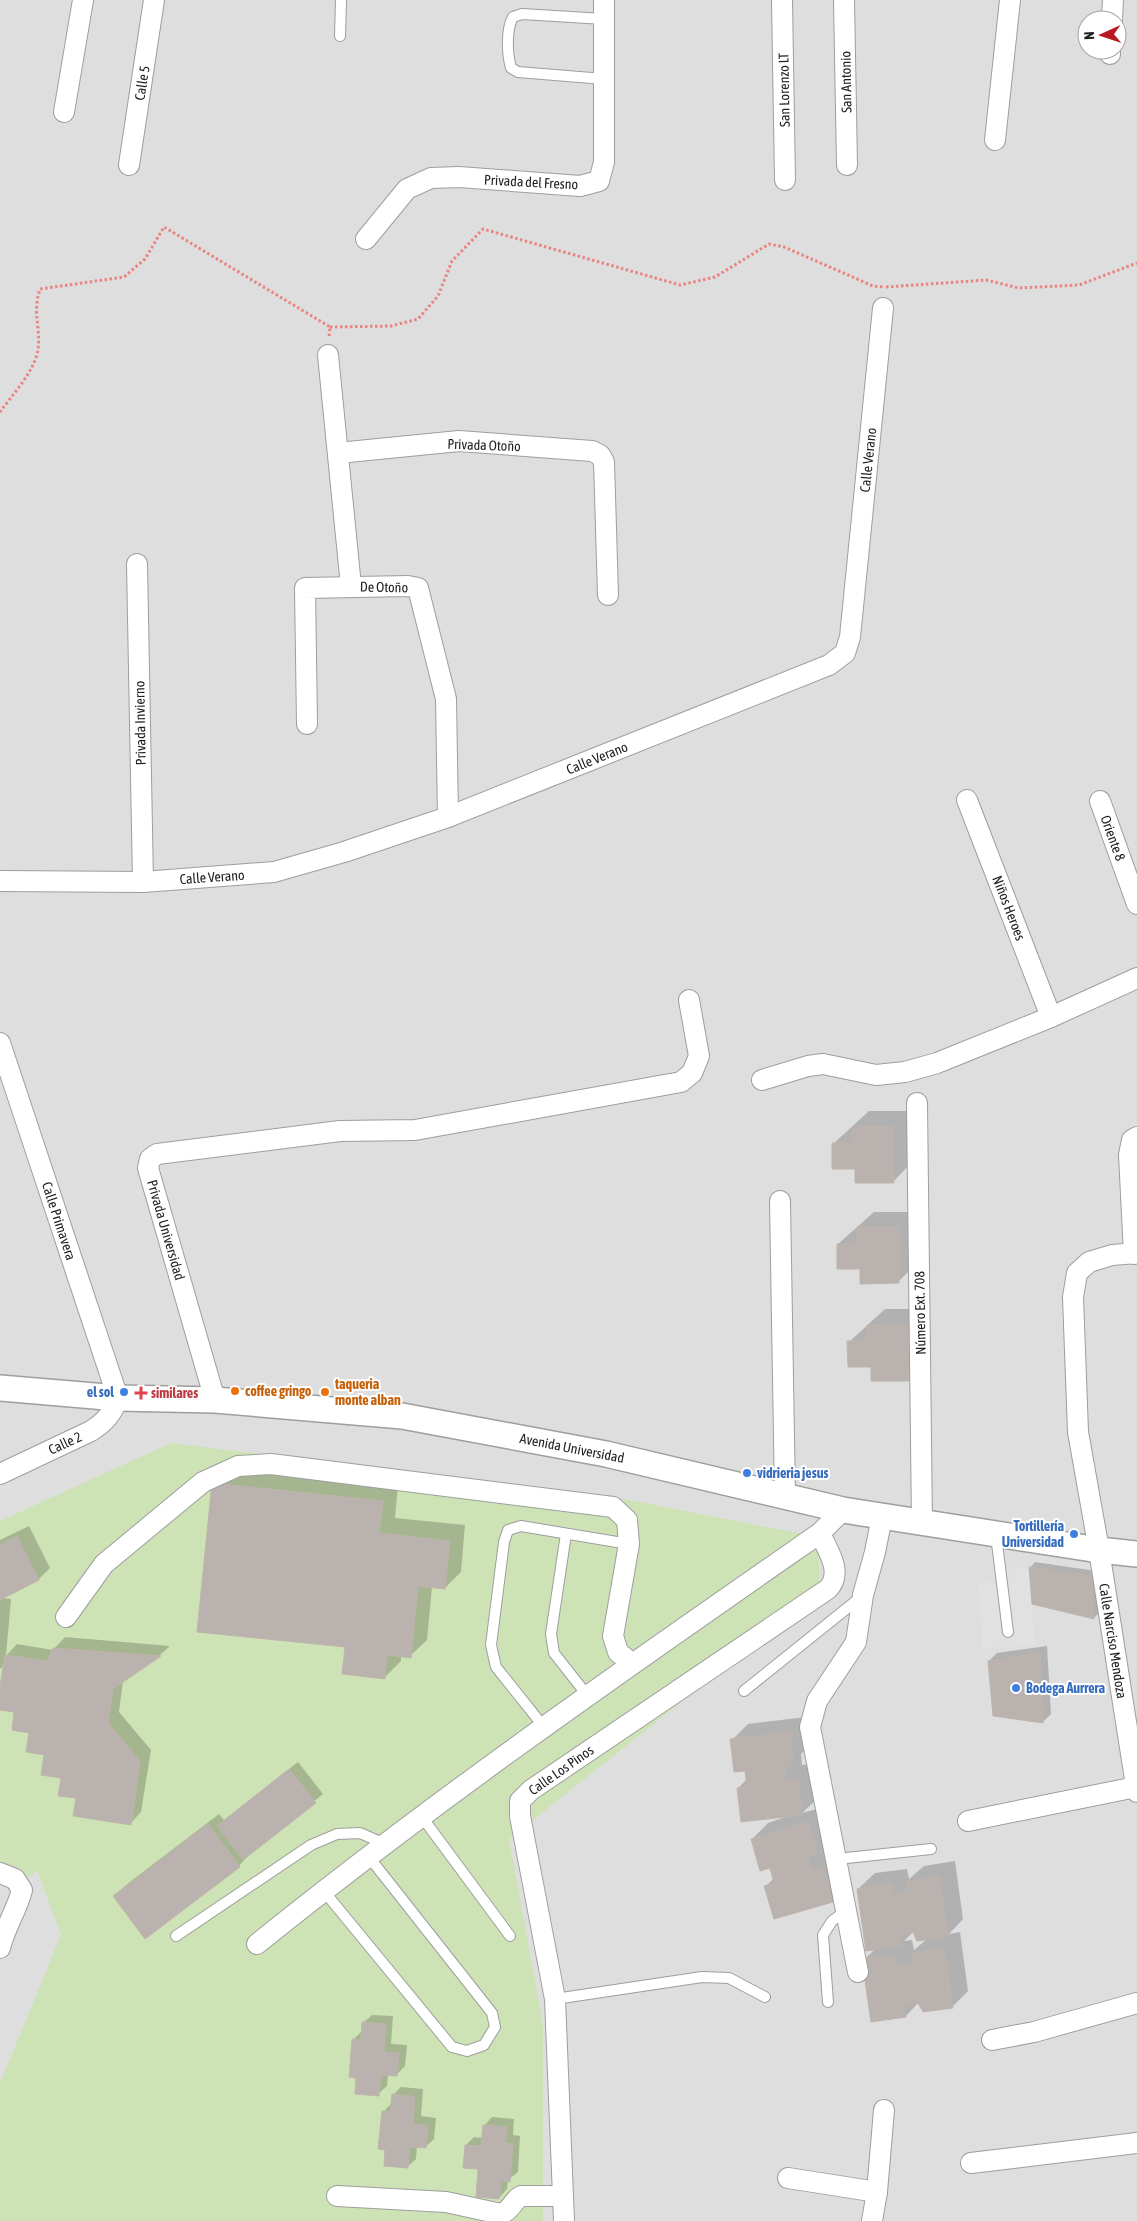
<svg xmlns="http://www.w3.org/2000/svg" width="1137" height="2221" font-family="'Asap Condensed',sans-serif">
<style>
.residential{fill:#dedede;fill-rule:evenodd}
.grass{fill:#cee3b5}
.parking{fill:#e1e1e1}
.shadow{fill:#0003;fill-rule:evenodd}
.building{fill:#b9b2ae;stroke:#c0b4ac}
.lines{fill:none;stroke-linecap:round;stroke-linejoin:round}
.service-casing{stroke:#9e9e9e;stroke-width:12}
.minor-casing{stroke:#9e9e9e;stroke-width:22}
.tertiary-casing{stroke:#9e9e9e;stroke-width:28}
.path{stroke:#e98480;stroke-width:3;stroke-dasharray:2.5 2.5;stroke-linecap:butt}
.service{stroke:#fff;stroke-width:10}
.minor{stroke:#fff;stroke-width:20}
.tertiary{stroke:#fff;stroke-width:25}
.food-dot{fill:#e8710a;stroke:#fff;stroke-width:2}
.shop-dot{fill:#3f7fe0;stroke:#fff;stroke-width:2}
.health-dot{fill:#e0444e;stroke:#fff;stroke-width:2}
.labels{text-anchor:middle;stroke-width:4;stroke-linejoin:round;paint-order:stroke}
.street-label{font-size:14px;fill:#212121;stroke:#fff}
.food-label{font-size:14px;font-weight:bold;fill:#c56008;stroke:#fff;text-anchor:start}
.shop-label{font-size:14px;font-weight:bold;fill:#366cbe;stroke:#fff;text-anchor:end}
.health-label{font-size:14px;font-weight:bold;fill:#be3a42;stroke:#fff;text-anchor:start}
</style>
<rect width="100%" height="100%" fill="#f0ede8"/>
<path class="residential" d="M0,0H1137V2221H0ZM1087,20H1117V50H1087Z"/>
<polygon class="grass" points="171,1443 629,1500 818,1537 820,1592 509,1839 543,2024 543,2221 0,2221 0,2083 61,1935 37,1870 13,1891 0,1872 0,1521"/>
<polygon class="parking" points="1029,1567 1035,1645 983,1649 978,1583 997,1582 996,1569"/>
<g class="shadow">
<polygon points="869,1111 909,1111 909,1165 893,1182 857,1168 833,1144"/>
<polygon points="874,1212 914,1212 914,1266 898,1282 861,1268 838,1244"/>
<polygon points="885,1309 925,1309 925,1364 909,1380 872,1366 849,1342"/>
<polygon points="230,1468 398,1485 395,1518 465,1525 461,1572 445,1588 432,1587 427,1640 410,1656 401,1655 401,1661 385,1677 346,1646 214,1484"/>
<polygon points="29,1526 50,1568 39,1579 1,1598 11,1599 6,1656 17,1644 53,1650 65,1637 170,1646 160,1655 123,1681 119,1712 151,1750 141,1812 130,1824 78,1797 16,1711 0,1708 5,1664 0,1669 0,1540"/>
<polygon points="1035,1562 1096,1571 1099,1613 1094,1618 1030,1568"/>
<polygon points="1047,1646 1051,1714 1043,1722 989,1661 997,1653"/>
<polygon points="806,1717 810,1745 801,1754 802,1765 814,1764 818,1798 802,1813 825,1807 849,1885 833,1901 766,1886 774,1878 771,1867 752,1839 768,1823 791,1815 738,1788 747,1779 746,1770 732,1740 748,1724"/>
<polygon points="298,1762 323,1794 249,1854 239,1866 115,1896 126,1885 219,1814 224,1820"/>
<path d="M955,1861L963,1919L949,1934L960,1932L968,1991L952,2007L919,2002L906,2016L863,1961L876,1948L858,1889L875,1873L907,1869L909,1879L924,1866ZM914,1931L928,1938L914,1950L912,1940L904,1941Z"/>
<polygon points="372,2015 393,2016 391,2044 407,2045 405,2066 396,2075 388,2074 387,2086 378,2094 357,2077 353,2040 362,2031 363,2023"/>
<polygon points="401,2087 423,2089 421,2116 436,2118 434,2139 425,2147 417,2146 416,2159 407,2167 387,2149 383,2112 391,2104 393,2095"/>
<polygon points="492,2117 514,2119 513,2135 520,2136 518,2172 508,2180 507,2189 499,2198 466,2145 474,2137 483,2138 484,2126"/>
</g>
<g class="building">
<polygon points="852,1127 893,1127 894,1183 855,1183 855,1169 832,1169 832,1143 852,1143"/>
<polygon points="857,1227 898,1227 899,1283 860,1284 860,1269 837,1269 837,1244 857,1244"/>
<polygon points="867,1325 909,1325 909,1381 871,1381 871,1367 848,1367 847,1341 867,1341"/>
<polygon points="212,1483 383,1501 379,1533 450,1541 445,1589 418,1586 411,1658 387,1655 385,1679 342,1674 345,1647 197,1632"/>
<polygon points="17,1536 39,1580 0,1600 0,1545"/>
<polygon points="1029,1567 1091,1576 1094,1619 1032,1604"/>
<polygon points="53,1648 161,1656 113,1689 108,1723 140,1761 131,1825 73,1816 76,1798 58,1796 61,1778 41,1775 44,1755 26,1752 29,1733 12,1730 14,1712 0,1710 0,1686 5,1655 47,1661"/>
<polygon points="1040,1653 1043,1723 993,1716 988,1661"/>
<polygon points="790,1732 794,1763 785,1767 786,1781 798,1779 802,1815 741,1822 737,1788 747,1787 745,1771 734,1772 730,1739"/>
<polygon points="289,1769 316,1803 243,1860 217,1826"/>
<polygon points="808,1822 817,1852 808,1858 812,1871 823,1868 833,1902 774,1919 764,1886 774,1883 770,1868 760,1871 751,1839"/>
<polygon points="208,1824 240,1867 145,1939 113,1896"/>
<polygon points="939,1877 948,1937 917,1941 913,1932 899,1934 901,1946 866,1951 857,1889 891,1884 893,1894 908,1892 907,1881"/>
<polygon points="944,1948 953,2008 923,2012 918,2003 904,2005 906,2017 871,2022 862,1960 896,1955 898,1966 913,1963 911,1953"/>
<polygon points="362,2022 386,2024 384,2052 399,2053 397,2076 381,2075 379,2096 355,2094 356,2078 349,2077 352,2039 361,2040"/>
<polygon points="392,2094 415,2097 413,2124 428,2126 426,2148 410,2147 408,2168 384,2166 385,2150 378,2149 382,2111 390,2112"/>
<polygon points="483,2125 507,2127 505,2143 513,2144 510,2182 501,2181 499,2199 476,2197 478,2169 463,2168 465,2145 481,2146"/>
</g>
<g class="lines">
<g class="service-casing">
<g id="service">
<polyline points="340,36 341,0"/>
<path d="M604,79L518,72L511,68C507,54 506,29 513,17L522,14L604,19"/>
<polyline points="566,1534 551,1634 554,1653 587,1695"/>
<polyline points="996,1535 1008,1632"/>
<polyline points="744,1691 861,1597"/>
<polyline points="544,1727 496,1667 491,1645 504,1542 508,1530 521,1526 629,1544"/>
<polyline points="422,1817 510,1936"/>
<polyline points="837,1859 931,1849"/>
<polyline points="323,1890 452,2047 467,2051 484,2045 495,2027 492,2013 369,1857"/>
<polyline points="176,1936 311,1845 337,1834 360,1833 385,1844"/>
<polyline points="555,1999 702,1977 729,1978 765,1997"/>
<polyline points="828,2002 823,1935 832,1921 847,1910"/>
</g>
</g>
<g class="minor-casing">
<g id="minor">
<polyline points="782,0 785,180"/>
<polyline points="844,0 847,165"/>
<polyline points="1112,20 1113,0"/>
<polyline points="1110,54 1110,50"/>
<polyline points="64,112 83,0"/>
<polyline points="995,140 1010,0"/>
<polyline points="129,165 154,0"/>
<polyline points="366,239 407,189 431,178 459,177 580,186 599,181 604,162 604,0"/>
<polyline points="328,355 351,586"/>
<polyline points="338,453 459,441 592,451 600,455 604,462 608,595"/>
<polyline points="137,564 143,882"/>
<polyline points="307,724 305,588 408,586 418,588 446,699 448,817"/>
<polyline points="967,800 1051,1017"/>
<polyline points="1100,801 1137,904"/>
<polyline points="0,881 143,882 274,872 344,852 448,817 829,665 845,653 850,637 883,308"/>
<path d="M0,1043L118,1398C112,1414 105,1422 91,1431L0,1474"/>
<polyline points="762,1080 808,1066 823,1064 876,1075 905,1072 937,1063 1051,1017 1137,978"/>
<polyline points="917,1103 922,1524"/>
<polyline points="780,1201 785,1497"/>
<polyline points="1137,1253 1112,1255 1089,1262 1077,1273 1073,1297 1078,1432 1099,1550 1137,1792"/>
<polyline points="1134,1254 1129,1155 1132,1140 1137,1137"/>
<polyline points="215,1400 148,1168 150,1159 157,1154 340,1131 415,1130 681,1082 692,1073 699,1056 689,1000"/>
<polyline points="66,1617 104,1564 203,1482 238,1466 271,1464 613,1507 627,1520 629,1544 613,1636 618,1652 631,1663"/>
<polyline points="968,1821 1136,1787"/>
<path d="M0,1873L15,1879L22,1890C17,1910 5,1927 0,1948"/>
<path d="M257,1944C438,1798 629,1666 820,1533L843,1510"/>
<polyline points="858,1972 810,1727 817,1701 856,1642 863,1595 875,1552 882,1517"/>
<polyline points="992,2040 1034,2032 1137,2003"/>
<polyline points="971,2163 1137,2143"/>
<polyline points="788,2178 877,2192"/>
<path d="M337,2196L446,2202L501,2214C511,2211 513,2200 521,2196H563"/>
<path d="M564,2221L555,1999L520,1816V1801L531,1790L828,1589C844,1572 827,1550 820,1533"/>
<polyline points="872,2221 877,2192 884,2110"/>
</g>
</g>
<g class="tertiary-casing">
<polyline id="tertiary" points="0,1388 118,1398 215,1400 402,1416 606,1454 843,1510 1099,1550 1137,1554"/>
</g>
<g class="path">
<polyline points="886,287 986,280 1019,288 1079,285 1137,263"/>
<polyline points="330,327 391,326 418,319 438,296 452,261 483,229 680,285 715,277 769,244 784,247 873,286 884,287"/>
<path d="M0,412C13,394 34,372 38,350C41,328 32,313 40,289L124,277L145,259L164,227L330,327L329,338"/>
</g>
<use href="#service" class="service"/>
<use href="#minor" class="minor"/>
<use href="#tertiary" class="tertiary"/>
</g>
<g class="food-dot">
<circle cx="235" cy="1391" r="5"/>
<circle cx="325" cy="1392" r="5"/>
</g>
<g class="shop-dot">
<circle cx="124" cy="1392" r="5"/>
<circle cx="747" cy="1473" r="5"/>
<circle cx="1074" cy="1534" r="5"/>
<circle cx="1016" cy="1688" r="5"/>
</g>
<path class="health-dot" d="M138.5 1385.5h5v5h5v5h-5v5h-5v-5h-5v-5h5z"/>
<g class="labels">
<g class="street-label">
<text transform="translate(846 82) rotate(-91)" y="5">San Antonio</text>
<text transform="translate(142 83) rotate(-81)" y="5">Calle 5</text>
<text transform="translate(784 90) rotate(-91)" y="5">San Lorenzo LT</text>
<text transform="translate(531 182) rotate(3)" y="5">Privada del Fresno</text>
<text transform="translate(484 445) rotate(2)" y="5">Privada Otoño</text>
<text transform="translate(868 460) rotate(-84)" y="5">Calle Verano</text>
<text transform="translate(384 587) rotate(1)" y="5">De Otoño</text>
<text transform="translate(140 723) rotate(-91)" y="5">Privada Invierno</text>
<text transform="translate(597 758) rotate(-22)" y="5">Calle Verano</text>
<text transform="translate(1113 838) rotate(70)" y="5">Oriente 8</text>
<text transform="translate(212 877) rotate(-4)" y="5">Calle Verano</text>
<text transform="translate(1009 908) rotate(69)" y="5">Niños Heroes</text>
<text transform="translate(59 1221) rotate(72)" y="5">Calle Primavera</text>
<text transform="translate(166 1230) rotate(74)" y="5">Privada Universidad</text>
<text transform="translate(920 1313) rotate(-91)" y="5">Número Ext. 708</text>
<text transform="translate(65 1443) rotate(-25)" y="5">Calle 2</text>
<text transform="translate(572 1448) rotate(11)" y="5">Avenida Universidad</text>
<text transform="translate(1113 1641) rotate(81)" y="5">Calle Narciso Mendoza</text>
<text transform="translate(561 1770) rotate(-35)" y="5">Calle Los Pinos</text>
</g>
<g class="food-label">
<text x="335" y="1389">taqueria<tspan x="335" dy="16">monte alban</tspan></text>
<text x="245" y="1396">coffee gringo</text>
</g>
<g class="shop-label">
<text x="114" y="1397">el sol</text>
<text x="757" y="1478" text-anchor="start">vidrieria jesus</text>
<text x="1064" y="1531">Tortillería<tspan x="1064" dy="16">Universidad</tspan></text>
<text x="1026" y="1693" text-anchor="start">Bodega Aurrera</text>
</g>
<g class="health-label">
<text x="151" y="1398">similares</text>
</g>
</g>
<g transform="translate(1102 35) rotate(267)"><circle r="24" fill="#ffffff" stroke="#a6a6a6"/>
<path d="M0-4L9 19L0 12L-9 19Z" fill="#b81923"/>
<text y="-8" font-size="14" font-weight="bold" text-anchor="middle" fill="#212121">N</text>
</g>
</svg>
